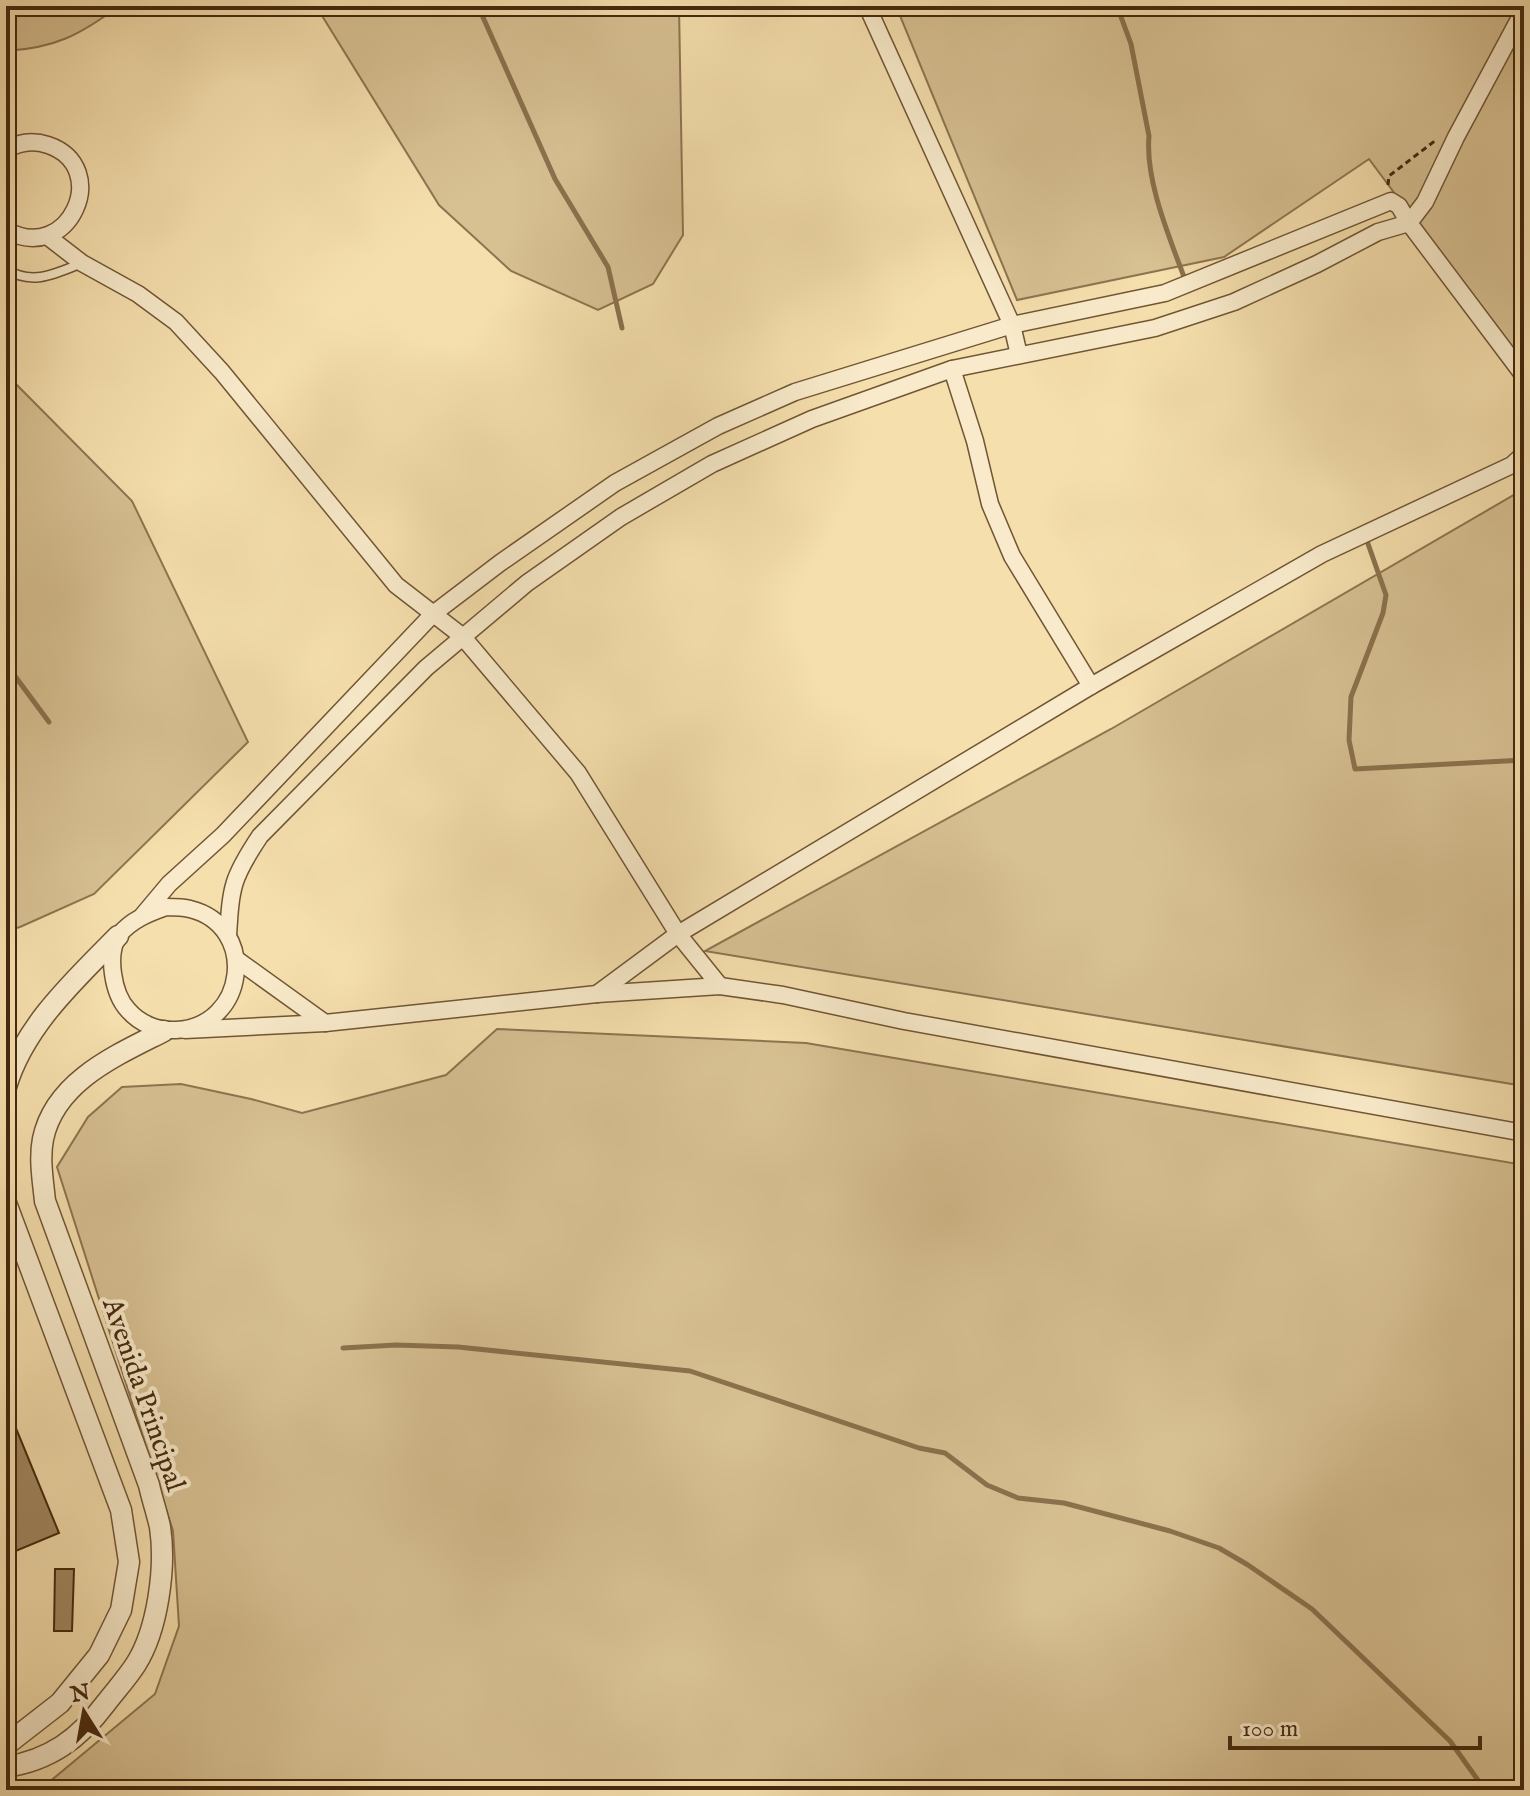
<svg xmlns="http://www.w3.org/2000/svg" width="1530" height="1796" font-family="'IM FELL English',serif">
<style>
.green{fill:#d7c092;stroke:#8e7450;stroke-width:2}
.lines{fill:none;stroke-linecap:round;stroke-linejoin:round}
.stream{stroke:#8b714d;stroke-width:5}
.building{fill:#a18760;stroke:#45280d;stroke-width:2}
.service-casing{stroke:#715635;stroke-width:11}
.minor-casing{stroke:#715635;stroke-width:19}
.tertiary-casing{stroke:#715635;stroke-width:23}
.path{stroke:#45280d;stroke-width:3;stroke-dasharray:6 4;stroke-linecap:butt}
.service{stroke:#f8eaca;stroke-width:8}
.minor{stroke:#f8eaca;stroke-width:16}
.tertiary{stroke:#f8eaca;stroke-width:20}
.labels{text-anchor:middle;stroke-width:8;stroke-linejoin:round;paint-order:stroke}
.street-label{font-size:28px;fill:#45280d;stroke:#f8eaca}
</style>
<rect width="100%" height="100%" fill="#f5dfad"/>
<filter id="stains"><feTurbulence type="fractalNoise" baseFrequency=".0025" numOctaves="4"/><feColorMatrix values="0 0 0 0 .2 0 0 0 0 .09 0 0 0 0 .02 0 0 0 .5 -.17"/></filter>
<radialGradient id="worn" r=".72"><stop offset=".6" stop-color="#630" stop-opacity="0"/><stop offset="1" stop-color="#630" stop-opacity=".3"/></radialGradient>
<g class="green">
<path d="M6,6H119C80,35 55,48 6,51Z"/>
<polygon points="316,6 679,6 683,235 653,284 598,310 511,271 439,205"/>
<polygon points="896,6 1524,6 1524,367 1369,159 1224,257 1017,300"/>
<polygon points="6,374 132,501 248,742 94,894 20,927 6,931"/>
<polygon points="1524,489 1524,1086 705,951 1111,729"/>
<polygon points="497,1029 806,1043 1524,1165 1524,1790 6,1790 6,1782 48,1783 155,1694 179,1626 173,1531 57,1167 88,1117 122,1087 181,1084 251,1099 302,1113 446,1075"/>
</g>
<g class="lines">
<g class="stream">
<polyline points="478,6 555,179 608,267 622,328"/>
<path d="M1117,6L1131,44L1149,136C1145,180 1169,236 1184,277L1189,279"/>
<polyline points="1366,538 1386,595 1383,613 1351,697 1349,740 1355,769 1524,760"/>
<polyline points="6,664 49,722"/>
<polyline points="343,1348 396,1345 458,1347 690,1371 919,1448 945,1453 987,1485 1018,1498 1064,1503 1170,1531 1219,1548 1248,1565 1312,1609 1450,1741 1485,1790"/>
</g>
</g>
<g class="building">
<polygon points="6,1404 59,1533 6,1555"/>
<polygon points="55,1569 74,1569 72,1631 54,1631"/>
</g>
<g class="lines">
<g class="service-casing">
<path id="service" d="M6,269C32,286 55,274 82,263"/>
</g>
<g class="minor-casing">
<g id="minor">
<polyline points="867,6 1012,325 1019,355"/>
<path d="M6,150C19,142 33,140 48,145C113,167 69,266 6,230"/>
<polyline points="47,236 82,263 138,294 176,322 222,372 396,585 462,636 578,773 678,934 720,986"/>
<polyline points="952,369 975,441 990,504 1012,556 1091,686"/>
<path d="M166,907C173,907 183,907 190,909C259,926 247,1027 176,1030C158,1031 140,1024 128,1010C113,994 106,954 119,935C131,920 149,913 166,907Z"/>
<polyline points="143,915 169,884 223,835 433,614 500,563 615,483 718,426 795,392 1012,325 1165,293 1391,201 1399,206 1409,223 1524,376"/>
<path d="M228,936C231,886 232,878 260,836L426,668L527,583L621,517L712,464L812,419L952,369L1155,328L1234,302L1317,264L1378,232L1409,223L1425,202L1456,137L1524,10"/>
<polyline points="236,959 325,1023"/>
<polyline points="597,994 678,934 1091,686 1322,554 1512,465 1524,454"/>
<polyline points="185,1030 325,1023 597,994 720,986 783,995 904,1021 1524,1133"/>
</g>
</g>
<g class="tertiary-casing">
<g id="tertiary">
<path d="M6,1087C24,1026 75,980 118,936"/>
<polyline points="6,1203 121,1510 129,1562 121,1610 99,1655 60,1703 6,1745"/>
<path d="M6,1767C50,1760 79,1739 106,1703C116,1690 127,1678 136,1664C158,1629 166,1567 160,1527C157,1513 152,1499 149,1485L45,1201C43,1181 39,1159 43,1139C55,1081 117,1055 164,1031"/>
</g>
</g>
<polyline class="path" points="1388,185 1389,176 1436,140"/>
<use href="#service" class="service"/>
<use href="#minor" class="minor"/>
<use href="#tertiary" class="tertiary"/>
</g>
<g class="labels">
<g class="street-label">
<text transform="translate(145 1394) rotate(71)" y="10">Avenida Principal</text>
</g>
</g>
<rect width="1530" height="1796" fill="none" stroke="#f5dfad" stroke-width="32"/>
<rect x="8" y="8" width="1514" height="1780" fill="none" stroke="#45280d" stroke-width="4"/>
<rect x="16" y="16" width="1498" height="1764" fill="none" stroke="#45280d" stroke-width="2"/>
<g transform="translate(84 1712) rotate(349)" stroke="#f8eaca" stroke-width="6" paint-order="stroke">
<path d="M0-6L14 30L0 20L-14 30Z" fill="#45280d"/>
<text y="-12" font-size="22" font-weight="bold" text-anchor="middle" fill="#45280d">N</text>
</g>
<path d="M1230 1736v12h250v-12" fill="none" stroke="#45280d" stroke-width="4"/>
<text x="1242" y="1736" font-size="24" fill="#45280d" stroke="#f8eaca" stroke-width="6" paint-order="stroke">100 m</text>
<rect width="100%" height="100%" filter="url(#stains)"/>
<rect width="100%" height="100%" fill="url(#worn)"/>
</svg>
